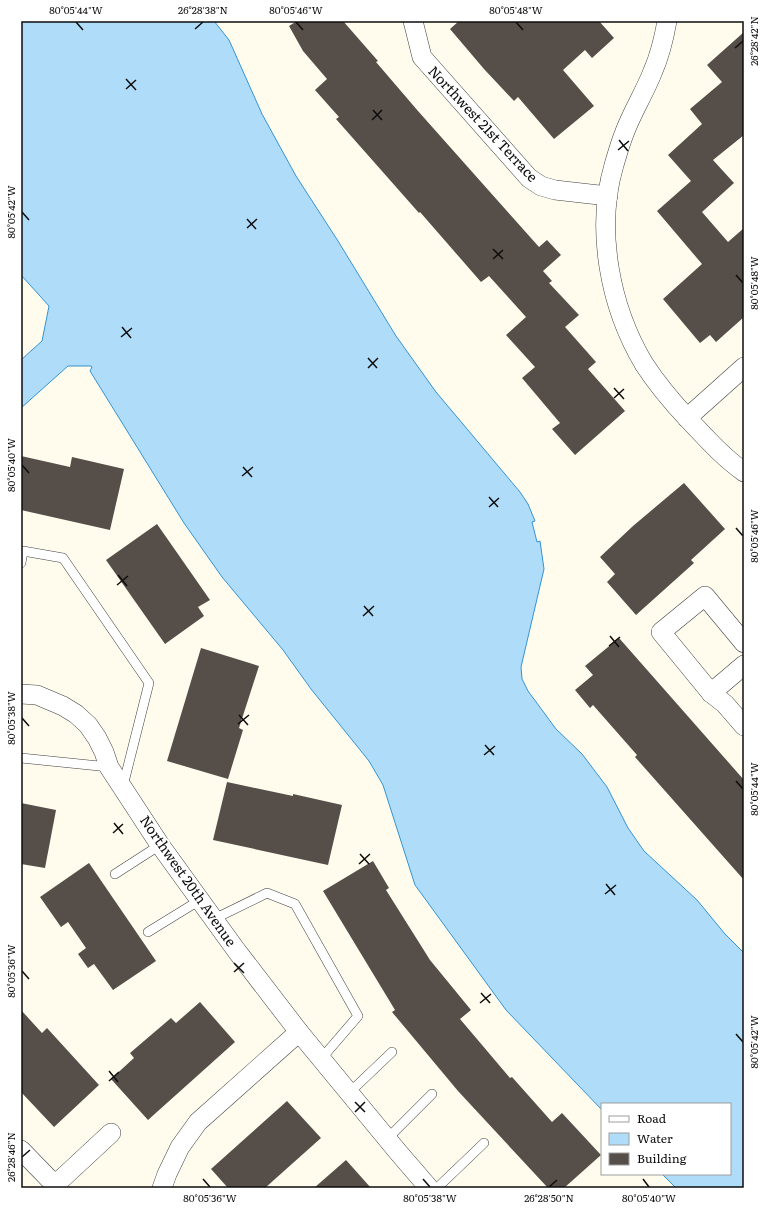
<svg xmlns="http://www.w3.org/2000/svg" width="765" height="1209" font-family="Literata,serif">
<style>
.water{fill:#afddf9;stroke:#3393d4}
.building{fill:#564e49}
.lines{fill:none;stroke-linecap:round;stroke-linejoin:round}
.lane-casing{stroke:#404040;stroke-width:10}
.street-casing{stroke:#404040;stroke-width:20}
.lane{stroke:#fff;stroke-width:9}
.street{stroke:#fff;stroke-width:19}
.ticks{fill:none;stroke:#0d0d0d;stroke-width:1.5}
.labels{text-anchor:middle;stroke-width:4;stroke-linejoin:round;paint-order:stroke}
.street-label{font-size:14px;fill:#0d0d0d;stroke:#fff}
.neatline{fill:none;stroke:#0d0d0d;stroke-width:1.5}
.ticks-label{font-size:10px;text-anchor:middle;fill:#0d0d0d}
</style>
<rect width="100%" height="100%" fill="#fffced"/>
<polygon class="water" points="21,21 214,21 229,40 262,114 296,176 338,241 396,336 436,392 520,492 528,504 535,521 532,522 537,542 540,541 544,569 521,667 522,679 528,691 556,729 582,754 607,787 628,828 644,851 697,900 725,934 744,953 744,1188 676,1188 662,1174 730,1174 730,1104 602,1104 602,1110 506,1010 415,885 383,785 369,761 311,689 283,650 222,577 184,523 90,371 92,367 91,366 68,366 21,408 21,360 42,341 49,306 21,275"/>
<g class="building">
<polygon points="297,21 343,21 378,61 376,62 418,111 539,247 547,240 561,255 543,271 552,281 549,283 579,315 565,327 596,362 588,369 625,411 575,455 552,429 560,423 522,378 535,367 506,335 526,317 489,276 481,282 420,212 419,213 336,119 339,117 315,90 327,79 303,51 289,26"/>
<polygon points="459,21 599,21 614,38 592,58 585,50 563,70 594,106 554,139 518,97 514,101 484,69 450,29"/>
<polygon points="744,32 744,135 713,160 734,183 702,212 728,242 744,228 744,317 716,342 710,335 700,343 663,299 702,264 657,211 691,181 668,155 702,124 690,109 722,82 707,65"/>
<polygon points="21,456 70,467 72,457 124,469 110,530 21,510"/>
<polygon points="684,483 725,529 691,560 694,563 636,615 607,582 615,574 600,557 633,526"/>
<polygon points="157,524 210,600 198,607 204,616 165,644 106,560"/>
<polygon points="619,638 744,780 744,880 635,757 637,755 593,705 590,708 575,690 593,675 585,666"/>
<polygon points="201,648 259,666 239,728 243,730 228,779 167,761"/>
<polygon points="227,782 293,796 293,794 342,805 328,865 213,840"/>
<polygon points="21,803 56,810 45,868 21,864"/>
<polygon points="373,861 389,888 386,890 430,960 471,1010 460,1019 510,1078 512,1077 552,1122 562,1113 601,1155 564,1188 548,1188 458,1091 392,1012 395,1010 323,891"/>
<polygon points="89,863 156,961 113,990 94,964 88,968 78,954 86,948 68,922 61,927 40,897"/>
<polygon points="200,1002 235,1042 148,1120 111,1079 134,1058 130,1053 144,1041 171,1018 176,1023"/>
<polygon points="21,1010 42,1033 47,1028 99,1085 54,1127 21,1092"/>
<polygon points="287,1101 321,1138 265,1188 228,1188 211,1169"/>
<polygon points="346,1160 371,1188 314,1188"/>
</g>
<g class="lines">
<g class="lane-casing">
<g id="lane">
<polyline points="21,563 23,551 63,558 149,683 123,786"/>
<polyline points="21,758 109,767"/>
<polyline points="115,874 160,845"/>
<polyline points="214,919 267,893 295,904 358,1016 321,1059"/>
<polyline points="148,932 200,900"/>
<polyline points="349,1093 392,1052"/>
<polyline points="387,1139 432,1094"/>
<polyline points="437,1188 484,1143"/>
</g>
</g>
<g class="street-casing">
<g id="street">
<polyline points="413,21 422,57 529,178 541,186 555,190 608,196"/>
<path d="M667,21C664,38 660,55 653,71C645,92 632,112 624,134C620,144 617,155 614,165C595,230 610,307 644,364C657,384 673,403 689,420C707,439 723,457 744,472"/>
<polyline points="687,418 744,367"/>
<polyline points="744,643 705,596 661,632 711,693 725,704 744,726"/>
<polyline points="711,693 744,665"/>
<polyline points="21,694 37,695 63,706 76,714 88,725 97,738 104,752 109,767 160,845 236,950 299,1032 398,1152 429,1188"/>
<polyline points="21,1150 55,1185 111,1133"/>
<polyline points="162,1188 167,1174 180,1147 198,1122 299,1032"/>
</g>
</g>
<use href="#lane" class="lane"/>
<use href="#street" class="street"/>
</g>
<path class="ticks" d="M76,22L83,30M296,22L303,30M516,22L523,30M195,29L203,22M735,48L743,41M126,79L136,90M126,89L136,80M373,110L382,120M372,120L382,110M619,140L628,151M618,150L629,141M22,212L29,220M247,219L256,229M247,228L257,219M493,249L503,259M493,259L503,250M736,275L743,283M122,327L131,338M121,337L132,328M368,358L377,368M368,368L378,358M614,388L624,399M614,398L624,389M22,465L29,473M243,467L252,477M242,476L253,467M489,497L498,507M489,507L499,498M736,528L743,536M118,575L127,586M117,585L128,576M364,606L373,616M363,616L374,606M610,636L619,647M609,646L620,637M239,715L248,725M22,718L29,726M238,724L249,715M485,745L494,755M484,755L495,746M736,781L743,789M114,823L123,834M113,833L123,824M360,854L369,864M359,864L370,854M606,884L615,895M605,894L616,885M234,963L244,973M22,971L29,979M234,972L244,963M481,993L490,1003M480,1003L491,994M736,1034L743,1042M109,1071L118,1082M109,1081L119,1072M355,1102L365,1112M355,1112L365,1102M22,1157L30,1150M203,1179L210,1187M423,1179L430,1187M643,1179L649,1187M549,1187L557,1180"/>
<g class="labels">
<g class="street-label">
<text transform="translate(483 124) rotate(47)" y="5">Northwest 21st Terrace</text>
<text transform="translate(188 881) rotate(55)" y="5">Northwest 20th Avenue</text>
</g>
</g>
<rect width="765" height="1209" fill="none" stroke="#ffffff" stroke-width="44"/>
<rect x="601" y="1103" width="130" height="72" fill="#ffffff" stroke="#9e9e9e"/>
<rect x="609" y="1116" width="20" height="6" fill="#ffffff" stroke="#9e9e9e"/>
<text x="637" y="1123" font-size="12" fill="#0d0d0d">Road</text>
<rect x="609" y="1133" width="20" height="12" fill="#afddf9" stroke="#9e9e9e"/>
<text x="637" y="1143" font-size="12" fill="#0d0d0d">Water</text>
<rect x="609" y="1153" width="20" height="12" fill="#564e49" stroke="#9e9e9e"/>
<text x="637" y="1163" font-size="12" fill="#0d0d0d">Building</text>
<rect x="22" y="22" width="721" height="1165" class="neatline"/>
<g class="ticks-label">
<text x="76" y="14">80°05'44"W</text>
<text x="203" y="14">26°28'38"N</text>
<text x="296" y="14">80°05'46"W</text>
<text x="516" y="14">80°05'48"W</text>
<text transform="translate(754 41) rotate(-90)" y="4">26°28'42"N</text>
<text transform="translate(11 212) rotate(-90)" y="4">80°05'42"W</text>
<text transform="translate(754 283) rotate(-90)" y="4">80°05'48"W</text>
<text transform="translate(11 465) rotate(-90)" y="4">80°05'40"W</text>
<text transform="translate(754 536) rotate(-90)" y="4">80°05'46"W</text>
<text transform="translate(11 718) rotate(-90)" y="4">80°05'38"W</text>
<text transform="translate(754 789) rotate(-90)" y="4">80°05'44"W</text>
<text transform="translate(11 971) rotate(-90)" y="4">80°05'36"W</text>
<text transform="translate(754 1042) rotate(-90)" y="4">80°05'42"W</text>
<text transform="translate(11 1157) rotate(-90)" y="4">26°28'46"N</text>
<text x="210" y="1202">80°05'36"W</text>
<text x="430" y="1202">80°05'38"W</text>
<text x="549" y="1202">26°28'50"N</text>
<text x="649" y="1202">80°05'40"W</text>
</g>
</svg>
